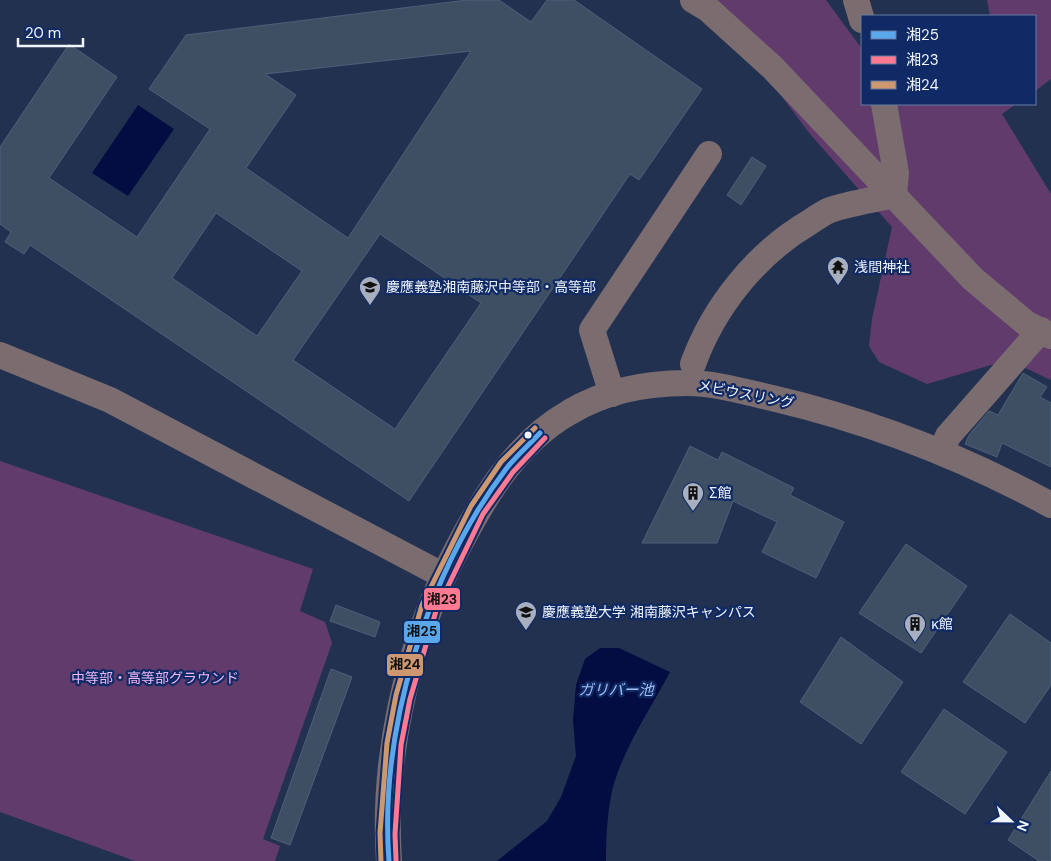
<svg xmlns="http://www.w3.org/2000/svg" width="1051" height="861" font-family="'DM Sans','Noto Sans JP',sans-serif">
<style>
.green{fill:#613b6c}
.water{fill:#030d41}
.building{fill:#3f4f63;stroke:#4c6079;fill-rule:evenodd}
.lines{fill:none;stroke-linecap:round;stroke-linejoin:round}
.minor{stroke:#7b6c70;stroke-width:26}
.bus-1-casing{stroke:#0f2a65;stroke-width:9}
.bus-2-casing{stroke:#0f2a65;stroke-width:9}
.bus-3-casing{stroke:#0f2a65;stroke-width:9}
.bus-1{stroke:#5aa8eb;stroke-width:5}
.bus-2{stroke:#fe7a93;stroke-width:5}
.bus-3{stroke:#cd976f;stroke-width:5}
.bus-dot{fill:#f0f4fb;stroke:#0f2a65;stroke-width:2}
.labels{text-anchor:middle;stroke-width:4.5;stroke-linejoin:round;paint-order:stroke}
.poi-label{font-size:14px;fill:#f0f4fb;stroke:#0f2a65;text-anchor:start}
.street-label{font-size:14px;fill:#f0f4fb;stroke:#0f2a65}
.park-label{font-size:14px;fill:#f0b7f6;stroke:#0f2a65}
.water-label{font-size:15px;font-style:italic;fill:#a4bff3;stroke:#0f2a65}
.line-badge{stroke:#0f2a65;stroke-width:2}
.pale-badge-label{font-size:14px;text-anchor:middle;font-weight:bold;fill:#111}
</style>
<rect width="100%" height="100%" fill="#233151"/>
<g class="green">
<polygon points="709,0 826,0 862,49 862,104 1016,104 1002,114 1051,194 1051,380 1008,360 927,384 879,362 869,346 872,319 892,227 810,134"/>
<polygon points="987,0 1051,0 1051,79 1035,91 1035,16 990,16"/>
<polygon points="0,461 313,569 300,611 325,622 332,643 263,839 280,846 275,861 135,861 0,812"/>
</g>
<g class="water">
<polygon points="138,105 174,129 128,196 92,173"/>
<path d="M600,648H619L670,672C650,710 619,755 611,796C607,818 606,839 606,861H497L547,821L561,797L576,756L573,720L576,685L585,659Z"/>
</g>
<g class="building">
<path d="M467,0H499L531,22L547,0H574L702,89L639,180L630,174L409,501L30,245L24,254L5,242L11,232L0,224V147L69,44L117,77L49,178L137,237L210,129L149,89L186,35ZM471,51L348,238L246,168L296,95L265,74ZM216,213L302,271L257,336L172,278ZM380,234L481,303L395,429L293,360Z"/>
<polygon points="752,157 766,166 741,205 727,195"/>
<polygon points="1023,373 1047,387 1040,397 1051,403 1051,467 1002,443 997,457 965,444 969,435 989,411 998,415"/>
<polygon points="690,446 718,460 722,452 794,488 790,495 844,522 816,578 762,552 777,522 733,501 717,543 642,543"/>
<polygon points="906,544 967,586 921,653 859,613"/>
<polygon points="336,605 380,622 375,637 330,621"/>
<polygon points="1010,614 1051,643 1051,685 1025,723 963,682"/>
<polygon points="841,637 903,682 861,744 800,702"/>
<polygon points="331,669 352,677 290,845 271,838"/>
<polygon points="944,709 1007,752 965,814 901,772"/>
<polygon points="1051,771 1051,861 1039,861 1008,840"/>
</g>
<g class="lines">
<g class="minor">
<polyline points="693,0 708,9 772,67 973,279 1027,324 1051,336"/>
<polyline points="856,0 862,20"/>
<polyline points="884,104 896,173 894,195"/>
<polyline points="0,355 110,400 444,576"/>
<path d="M693,364C714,306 757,253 810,222C816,218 823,213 830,210C850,203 873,200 894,195"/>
<polyline points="612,394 592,330 709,154"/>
<polyline points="941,452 948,436 1041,330"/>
<path d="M389,861C382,760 406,651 451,561C480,504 513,444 570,412C605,391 646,383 687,383C715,383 745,392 772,398C870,421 963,457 1051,505"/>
</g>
<g class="bus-1-casing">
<path id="bus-1" d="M389,861C379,731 427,573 506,469C516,456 529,445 540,433"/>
</g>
<g class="bus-2-casing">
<polyline id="bus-2" points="396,860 395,834 401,745 410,699 436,611 483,514 513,472 545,438"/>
</g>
<g class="bus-3-casing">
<polyline id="bus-3" points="381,861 380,833 387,743 396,695 422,605 471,506 501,462 535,428"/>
</g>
<use href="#bus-1" class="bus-1"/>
<use href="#bus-2" class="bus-2"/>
<use href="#bus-3" class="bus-3"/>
</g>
<defs>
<g id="temple-pin" transform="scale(1.125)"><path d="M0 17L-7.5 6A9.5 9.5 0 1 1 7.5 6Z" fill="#a8b0c0" stroke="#0f2a65"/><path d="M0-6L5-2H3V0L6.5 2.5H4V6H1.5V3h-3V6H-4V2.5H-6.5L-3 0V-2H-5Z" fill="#111"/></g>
<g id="school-pin" transform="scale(1.125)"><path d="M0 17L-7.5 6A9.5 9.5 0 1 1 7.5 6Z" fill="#a8b0c0" stroke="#0f2a65"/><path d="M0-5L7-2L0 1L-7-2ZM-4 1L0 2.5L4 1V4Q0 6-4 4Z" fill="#111"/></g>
<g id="building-pin" transform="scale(1.125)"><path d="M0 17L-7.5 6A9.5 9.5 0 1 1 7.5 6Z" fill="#a8b0c0" stroke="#0f2a65"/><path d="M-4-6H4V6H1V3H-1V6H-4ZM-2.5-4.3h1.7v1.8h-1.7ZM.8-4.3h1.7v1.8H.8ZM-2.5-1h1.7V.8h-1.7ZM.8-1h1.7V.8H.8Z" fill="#111"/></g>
<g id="university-pin" transform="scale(1.125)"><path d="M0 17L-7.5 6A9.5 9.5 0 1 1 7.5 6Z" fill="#a8b0c0" stroke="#0f2a65"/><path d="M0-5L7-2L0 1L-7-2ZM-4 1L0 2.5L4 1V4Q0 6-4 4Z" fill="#111"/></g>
</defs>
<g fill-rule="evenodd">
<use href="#temple-pin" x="838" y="267"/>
<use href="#school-pin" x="370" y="287"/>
<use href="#building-pin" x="693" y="493"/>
<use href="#university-pin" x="526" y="612"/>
<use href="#building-pin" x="915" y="624"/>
</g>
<circle class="bus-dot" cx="528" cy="435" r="4.5"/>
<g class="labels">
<g class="poi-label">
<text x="854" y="272">浅間神社</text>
<text x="386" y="292">慶應義塾湘南藤沢中等部・高等部</text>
<text x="709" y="498">Σ館</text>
<text x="542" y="617">慶應義塾大学 湘南藤沢キャンパス</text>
<text x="931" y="629">κ館</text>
</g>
<g class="street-label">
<text transform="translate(746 394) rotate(11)" y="5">メビウスリング</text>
</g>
<g class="park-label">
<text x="155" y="683">中等部・高等部グラウンド</text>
</g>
<g class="water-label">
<text x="616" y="695">ガリバー池</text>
</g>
</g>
<g class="line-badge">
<rect x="423" y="587" width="38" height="24" rx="5" fill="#fe7a93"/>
<rect x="403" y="620" width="38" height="24" rx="5" fill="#5aa8eb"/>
<rect x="386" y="653" width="38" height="24" rx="5" fill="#cd976f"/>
</g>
<g class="pale-badge-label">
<text x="442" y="604">湘23</text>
<text x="422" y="636">湘25</text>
<text x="405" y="669">湘24</text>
</g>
<rect x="861" y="15" width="175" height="90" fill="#0f2a65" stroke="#697ba1"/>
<rect x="871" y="31" width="25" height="8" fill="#5aa8eb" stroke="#697ba1"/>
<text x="906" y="40" font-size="15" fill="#f0f4fb">湘25</text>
<rect x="871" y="56" width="25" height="8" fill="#fe7a93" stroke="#697ba1"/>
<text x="906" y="65" font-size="15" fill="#f0f4fb">湘23</text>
<rect x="871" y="81" width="25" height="8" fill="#cd976f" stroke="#697ba1"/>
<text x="906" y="90" font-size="15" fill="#f0f4fb">湘24</text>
<g transform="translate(1011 821) rotate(112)" stroke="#0f2a65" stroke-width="4" paint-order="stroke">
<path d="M0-4L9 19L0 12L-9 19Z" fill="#f0f4fb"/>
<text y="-8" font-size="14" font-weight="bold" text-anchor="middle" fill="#f0f4fb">N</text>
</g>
<path d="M18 38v8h65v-8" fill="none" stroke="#f0f4fb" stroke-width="2.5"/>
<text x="25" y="38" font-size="15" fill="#f0f4fb" stroke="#0f2a65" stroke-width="4" paint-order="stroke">20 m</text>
</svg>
